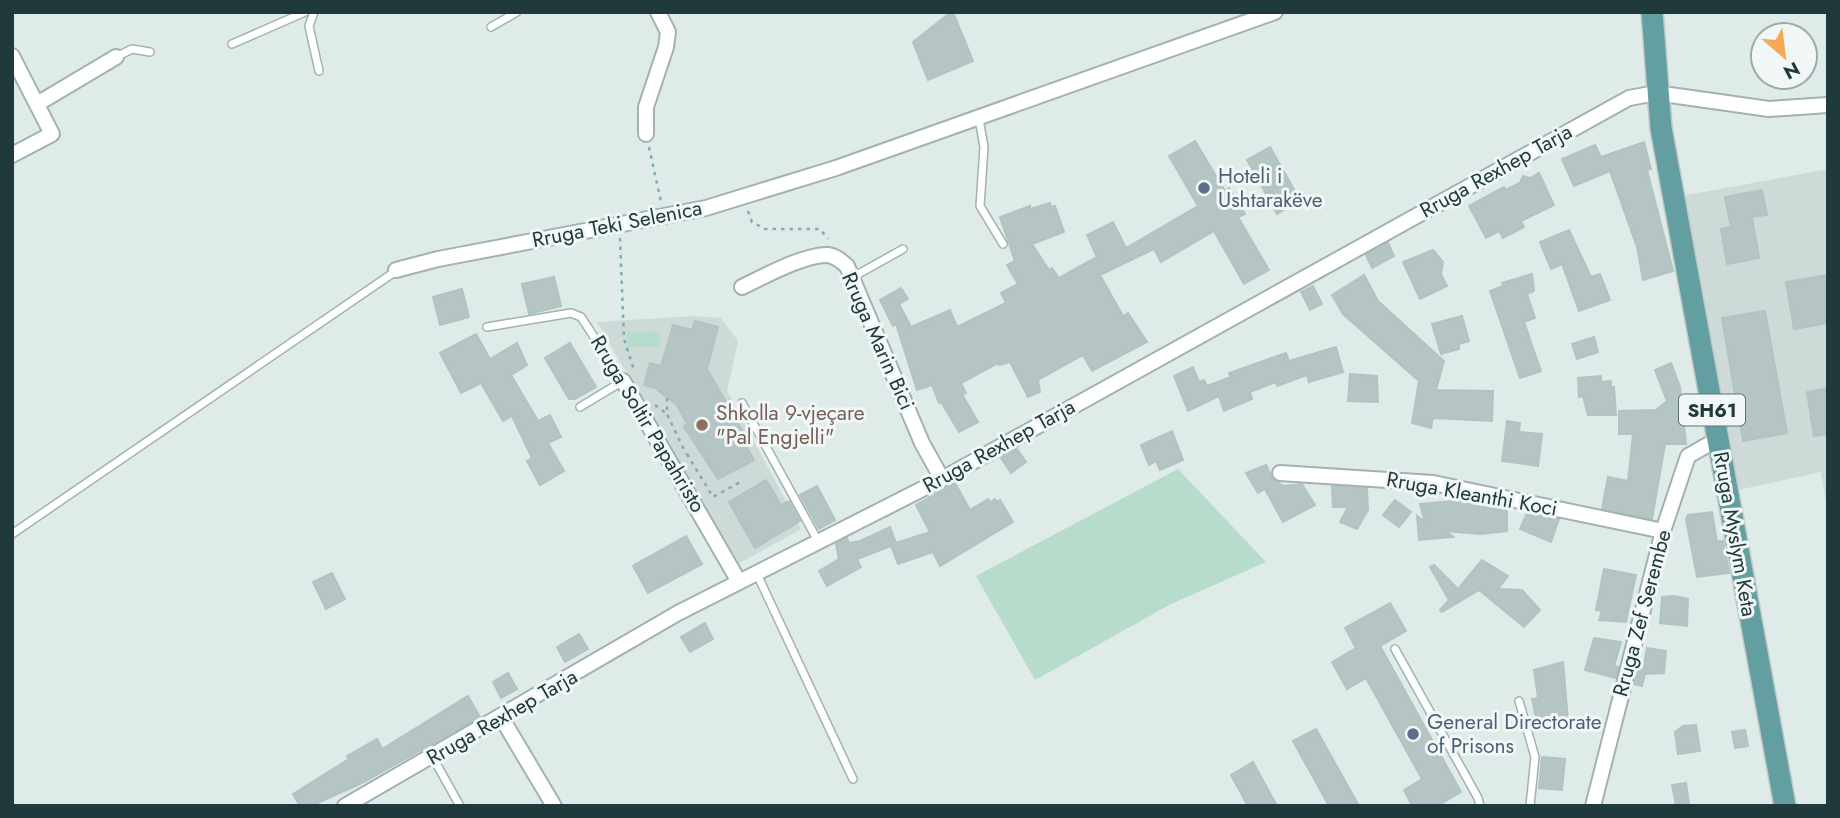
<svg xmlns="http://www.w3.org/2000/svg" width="1840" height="818" font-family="Jost,sans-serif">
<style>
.built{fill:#cddad8}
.green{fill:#b7dccc}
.building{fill:#b5c5c3;stroke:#b2c4c2;stroke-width:2}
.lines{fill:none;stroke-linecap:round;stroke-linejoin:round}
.service-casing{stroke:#a2b2b1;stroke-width:10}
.minor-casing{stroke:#a2b2b1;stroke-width:18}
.primary-casing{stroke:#c1c8c8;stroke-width:24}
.path{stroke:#7fafad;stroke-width:2.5;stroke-dasharray:3.5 5;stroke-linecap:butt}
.service{stroke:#fff;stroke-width:7}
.minor{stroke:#fff;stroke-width:14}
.primary{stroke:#639fa1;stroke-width:21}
.service-dot{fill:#5c6f8a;stroke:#f0f7f6;stroke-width:2.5}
.education-dot{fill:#8d6e63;stroke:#f0f7f6;stroke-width:2.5}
.labels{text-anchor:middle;stroke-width:6;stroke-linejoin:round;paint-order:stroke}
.shield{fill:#f0f7f6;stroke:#5e7373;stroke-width:2}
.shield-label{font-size:19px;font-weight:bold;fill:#203a3b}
.street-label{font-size:21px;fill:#203a3b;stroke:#f0f7f6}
.service-label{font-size:21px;fill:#4e5e75;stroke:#f0f7f6;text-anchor:start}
.education-label{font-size:21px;fill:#785e54;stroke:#f0f7f6;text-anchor:start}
</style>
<rect width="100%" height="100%" fill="#dfebe9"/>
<g class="built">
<polygon points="1828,169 1828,515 1821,472 1738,490 1682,196"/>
<polygon points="694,316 721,318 738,341 727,391 801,529 738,564 597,322"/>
</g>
<g class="green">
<polygon points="659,331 660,346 627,347 627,332"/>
<polygon points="1178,469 1266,562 1171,604 1035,680 976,576"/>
</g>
<g class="building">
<polygon points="951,12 953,12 973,61 928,80 913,42"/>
<polygon points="1195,141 1225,191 1229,188 1245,214 1238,217 1269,270 1244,284 1214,231 1161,262 1154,249 1100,275 1123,316 1128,313 1147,342 1092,371 1083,355 1038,380 1040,392 1028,397 1010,362 999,365 998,363 961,383 966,393 962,394 978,422 959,432 941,402 939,403 932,385 917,390 896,324 893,326 880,300 901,288 908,299 899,304 911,327 950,310 957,327 1006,303 1001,293 1018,284 1007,265 1015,261 1000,217 1030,206 1030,209 1050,203 1051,207 1055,206 1064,232 1032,244 1049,270 1052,268 1059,278 1097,257 1087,235 1113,222 1126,248 1198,206 1169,156"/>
<polygon points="1644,142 1651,169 1647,170 1673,271 1643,280 1637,247 1610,171 1574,186 1562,159 1595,145 1601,157"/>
<polygon points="1270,147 1300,200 1277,214 1247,160"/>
<polygon points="1539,173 1554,205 1521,221 1524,227 1503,238 1499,231 1486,238 1469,206 1504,187 1505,190 1520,183 1523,176 1530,178"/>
<polygon points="1762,190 1767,215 1752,217 1759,258 1727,264 1721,229 1731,227 1725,197"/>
<polygon points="1569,230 1591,277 1600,274 1610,300 1579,311 1562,264 1551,269 1540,242"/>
<polygon points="1388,243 1394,256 1372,268 1366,255"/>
<polygon points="1433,250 1443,262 1441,274 1447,286 1420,299 1403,262"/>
<polygon points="1532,274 1534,291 1527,294 1535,318 1524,322 1541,371 1520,378 1490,291 1503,286 1502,283"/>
<polygon points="1364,275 1378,301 1444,361 1436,390 1493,391 1492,421 1433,418 1431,428 1412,423 1419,381 1343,314 1332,295"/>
<polygon points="1828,275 1828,323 1794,329 1786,282"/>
<polygon points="554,277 561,306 529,314 522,284"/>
<polygon points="1313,286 1322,304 1310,310 1301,292"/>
<polygon points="462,289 469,317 440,325 433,297"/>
<polygon points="1765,311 1787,433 1743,441 1722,318"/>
<polygon points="1462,316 1469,341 1459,344 1459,349 1441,354 1432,324"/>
<polygon points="695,321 718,327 707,369 747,439 743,441 754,460 718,479 684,427 687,424 677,405 655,388 644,385 650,363 661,366 673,325 692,330"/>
<polygon points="476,334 490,359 517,343 527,365 511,375 538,421 550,415 561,437 548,443 564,471 540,485 527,461 532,458 512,416 503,421 481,383 461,393 440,353"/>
<polygon points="1594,337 1598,352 1577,359 1572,344"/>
<polygon points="570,343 596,387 575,399 569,399 545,358"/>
<polygon points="1336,347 1343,372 1309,382 1307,375 1277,386 1276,382 1250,392 1252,399 1224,411 1219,396 1188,411 1174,376 1193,367 1199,382 1204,380 1207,386 1231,377 1229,373 1286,353 1289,361"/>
<polygon points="1671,363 1680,387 1686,444 1665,444 1652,519 1602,509 1608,477 1628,481 1633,434 1619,434 1619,411 1656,410 1667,401 1655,370"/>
<polygon points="1350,374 1377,376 1378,402 1348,401"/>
<polygon points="1601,376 1601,382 1611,381 1611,387 1614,387 1616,415 1588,415 1583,396 1579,397 1578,378"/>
<polygon points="1828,388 1828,434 1814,436 1807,392"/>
<polygon points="1507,421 1520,423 1519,432 1542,434 1538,466 1502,461"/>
<polygon points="1172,431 1183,460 1160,470 1156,461 1149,465 1141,445"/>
<polygon points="1017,449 1026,462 1011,473 1001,458"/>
<polygon points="1266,465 1272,478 1283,486 1302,484 1315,505 1283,522 1265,489 1258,493 1246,473"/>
<polygon points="766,480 781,505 789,501 800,521 755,548 729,502"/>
<polygon points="955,483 970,510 988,499 990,502 995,499 997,502 1000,500 1013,522 940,566 933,552 898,564 891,546 857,559 861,567 827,586 819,571 839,559 836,544 847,538 849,543 860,541 890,527 896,543 930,532 916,505"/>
<polygon points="817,486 835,520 819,529 800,495"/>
<polygon points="1332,486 1367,488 1368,510 1357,529 1340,522 1348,507 1333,507"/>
<polygon points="1395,500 1411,512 1399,527 1383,515"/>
<polygon points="1466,500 1507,508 1507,531 1480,534 1446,531 1453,537 1419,540 1417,516 1425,522 1420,504"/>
<polygon points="1712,512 1717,542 1723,541 1729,573 1697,577 1686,519 1688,515"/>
<polygon points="1527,513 1559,519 1551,542 1520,529"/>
<polygon points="686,536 702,564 648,593 633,566"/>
<polygon points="1482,560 1508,576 1498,589 1522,590 1540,610 1524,627 1479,590 1442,612 1440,610 1449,600 1430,567 1434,565 1458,589"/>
<polygon points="1604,569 1636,575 1626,622 1599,620 1602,611 1596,610"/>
<polygon points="332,573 345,599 326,609 313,582"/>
<polygon points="1674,596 1688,599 1687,626 1660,623 1662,597"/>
<polygon points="1390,603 1406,631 1380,646 1461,792 1437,806 1412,806 1404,790 1422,779 1366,678 1347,689 1332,662 1356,648 1345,628"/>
<polygon points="705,623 713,639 690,652 681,637"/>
<polygon points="579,634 588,649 565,662 557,647"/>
<polygon points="1594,638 1621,642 1614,666 1619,667 1616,678 1585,670"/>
<polygon points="1647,648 1666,651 1664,673 1645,674 1642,686 1634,684 1638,669 1643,670"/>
<polygon points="1563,662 1568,721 1546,725 1545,722 1537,723 1532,699 1538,698 1534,670"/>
<polygon points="508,673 517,689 501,698 493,682"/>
<polygon points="468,696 480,717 362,783 311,806 300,806 293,794 349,759 347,756 377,739 382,749"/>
<polygon points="1696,725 1700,751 1678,754 1675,732 1683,726"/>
<polygon points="1316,729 1359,806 1329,806 1293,741"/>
<polygon points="1745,730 1748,746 1735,748 1732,732"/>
<polygon points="1542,757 1565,759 1562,790 1539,788"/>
<polygon points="1253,762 1277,806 1248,806 1231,775"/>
<polygon points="1686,783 1689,803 1676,805 1672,785"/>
</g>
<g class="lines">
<g class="service-casing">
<g id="service">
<polyline points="314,12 309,26 319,71"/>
<polyline points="491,27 517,12"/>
<polyline points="232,44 305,12"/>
<polyline points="116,57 132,49 150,52"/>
<polyline points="979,119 984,147 980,206 1003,244"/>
<polyline points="853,277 903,249"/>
<polyline points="487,327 571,313 581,317 623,381 580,407"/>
<polyline points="742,403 818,541"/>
<polyline points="12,534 396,271"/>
<polyline points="756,572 853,779"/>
<polyline points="1395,649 1478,798 1480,806"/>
<polyline points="1519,701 1535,757 1530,806"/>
<polyline points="432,756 460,806"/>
</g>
</g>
<g class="minor-casing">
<g id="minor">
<polyline points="12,56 52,134 12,155"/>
<polyline points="37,104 116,57"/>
<polyline points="646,134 646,107 666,47 668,32 658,12"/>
<polyline points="396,270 438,259 706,208 836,168 1275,12"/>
<path d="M742,287C763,277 805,254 828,255C836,256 841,261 847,266L922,443L942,479"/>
<polyline points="623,381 738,580"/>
<polyline points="1280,473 1433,483 1663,531"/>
<polyline points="501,717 554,806"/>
<polyline points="345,806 678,613 942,479 1629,98 1656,93 1769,109 1828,105"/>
<polyline points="1593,806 1663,531 1688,456 1718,439"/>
</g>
</g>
<g class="primary-casing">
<polyline id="primary" points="1652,12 1661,128 1785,806"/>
</g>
<g class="path">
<polyline points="649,147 661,202"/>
<polyline points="748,211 752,222 765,229 820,229 828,239"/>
<polyline points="620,238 624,339 634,370"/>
<polyline points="667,398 667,414 686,454"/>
<polyline points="655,405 667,414"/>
<polyline points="687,454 713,497 742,481"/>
</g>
<use href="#service" class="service"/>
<use href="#minor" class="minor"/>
<use href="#primary" class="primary"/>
</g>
<g class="service-dot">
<circle cx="1204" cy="188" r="7"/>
<circle cx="1413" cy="734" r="7"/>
</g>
<circle class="education-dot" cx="702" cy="425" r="7"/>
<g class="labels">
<rect class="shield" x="1679" y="394.5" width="66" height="31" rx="5"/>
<g class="shield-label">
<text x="1712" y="417">SH61</text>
</g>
<g class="street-label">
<text transform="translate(1496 171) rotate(-29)" y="7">Rruga Rexhep Tarja</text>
<text transform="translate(617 224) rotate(-11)" y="7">Rruga Teki Selenica</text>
<text transform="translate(878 341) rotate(66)" y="7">Rruga Marin Bici</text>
<text transform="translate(648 424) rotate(59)" y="7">Rruga Soltir Papahristo</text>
<text transform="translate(999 446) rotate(-29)" y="7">Rruga Rexhep Tarja</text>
<text transform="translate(1472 494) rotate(10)" y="7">Rruga Kleanthi Koci</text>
<text transform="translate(1735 534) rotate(80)" y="7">Rruga Myslym Keta</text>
<text transform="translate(1642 613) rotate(-75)" y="7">Rruga Zef Serembe</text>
<text transform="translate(502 717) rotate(-30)" y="7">Rruga Rexhep Tarja</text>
</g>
<g class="service-label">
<text x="1218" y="183">Hoteli i<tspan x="1218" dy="24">Ushtarakëve</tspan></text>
<text x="1427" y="729">General Directorate<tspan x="1427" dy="24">of Prisons</tspan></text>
</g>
<g class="education-label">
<text x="716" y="420">Shkolla 9-vjeçare<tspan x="716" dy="24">"Pal Engjelli"</tspan></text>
</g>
</g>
<rect width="1840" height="818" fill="none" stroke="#203a3b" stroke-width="28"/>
<g transform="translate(1784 56) rotate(152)"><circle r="33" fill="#f0f7f6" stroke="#9dabab" stroke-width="2"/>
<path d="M0-5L12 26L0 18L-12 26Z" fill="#f3a955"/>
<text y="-10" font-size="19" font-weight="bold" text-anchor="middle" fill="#203a3b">N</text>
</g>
</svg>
